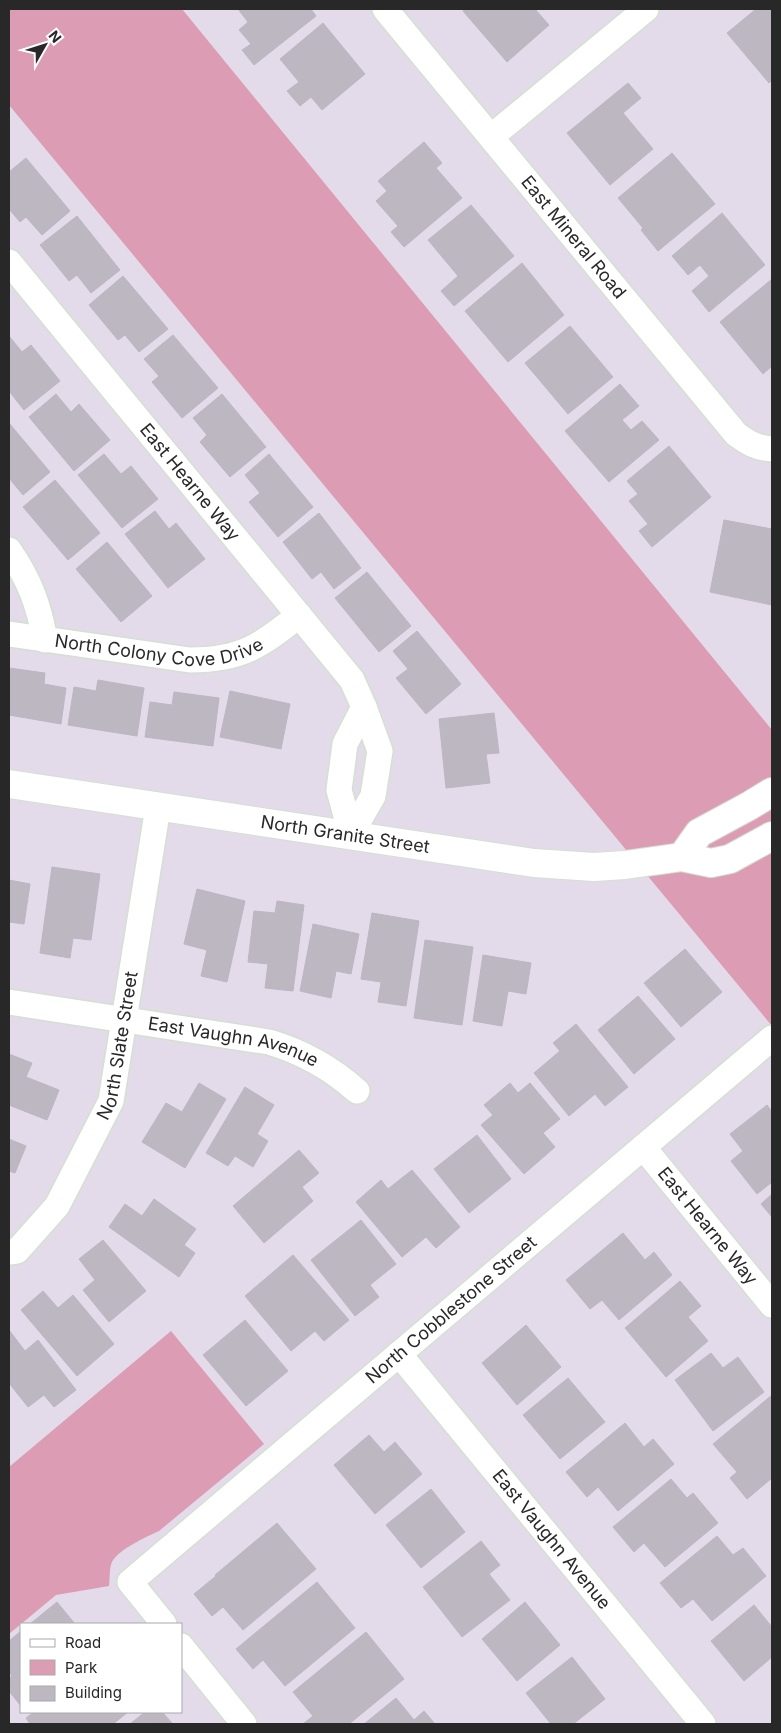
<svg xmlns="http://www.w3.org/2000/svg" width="781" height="1733" font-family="Inter,sans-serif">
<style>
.green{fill:#dc9cb3}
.building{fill:#bdb7c2;stroke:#beb5c4}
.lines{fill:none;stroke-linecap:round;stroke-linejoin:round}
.minor-casing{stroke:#d4e0d0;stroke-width:28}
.tertiary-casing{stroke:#d4e0d0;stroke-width:30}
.minor{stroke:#fff;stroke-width:25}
.tertiary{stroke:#fff;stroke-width:28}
.labels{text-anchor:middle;stroke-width:5;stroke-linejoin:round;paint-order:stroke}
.street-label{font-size:18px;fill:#282828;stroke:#fff}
</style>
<rect width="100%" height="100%" fill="#e3dbe9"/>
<g class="green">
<polygon points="9,9 182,9 772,730 772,1026 9,105"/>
<path d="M171,1331L264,1444L159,1531C146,1537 119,1549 112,1562C109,1568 110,1579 109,1586L56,1595L9,1634V1467Z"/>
</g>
<g class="building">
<polygon points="238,9 311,9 316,16 254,65 242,50 251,44 239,30 248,22"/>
<polygon points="466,9 535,9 549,25 507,62 463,11"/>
<polygon points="756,9 772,9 772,80 769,83 727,33"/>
<polygon points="323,23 365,74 322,110 311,97 300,106 287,91 299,82 280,59"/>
<polygon points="628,83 641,98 623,113 653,149 610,185 567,133"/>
<polygon points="424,142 442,163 436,168 462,198 404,247 391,232 398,226 376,201 387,191 378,181"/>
<polygon points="672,153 715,204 658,251 641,230 643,228 618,198"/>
<polygon points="26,158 70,211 42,235 26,217 20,222 9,209 9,172"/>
<polygon points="471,205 514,256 454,306 441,291 458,276 428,240"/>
<polygon points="722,213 765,265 709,312 692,291 709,276 700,265 688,275 672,256"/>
<polygon points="77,216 120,270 91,293 77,275 69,281 40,245"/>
<polygon points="522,263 564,315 508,362 465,311"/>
<polygon points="123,276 168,329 139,352 125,335 118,340 89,305"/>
<polygon points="772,279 772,366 763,374 720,322"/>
<polygon points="570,326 613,377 568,414 525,363"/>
<polygon points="173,335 218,388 182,418 152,382 159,376 144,359"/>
<polygon points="9,336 22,352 31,345 60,381 24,410 9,391"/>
<polygon points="620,384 639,406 622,420 631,430 642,421 659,440 609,482 565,431"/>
<polygon points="56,394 71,412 79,404 110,440 74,471 29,417"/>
<polygon points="222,394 266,447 230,477 200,442 207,435 193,418"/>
<polygon points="9,423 50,472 23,495 9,478"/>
<polygon points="669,446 711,497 652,547 639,531 648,524 629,501 638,494 627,481"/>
<polygon points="104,454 121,474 131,466 158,499 122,528 78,475"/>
<polygon points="269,454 313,507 278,537 249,502 260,493 245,475"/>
<polygon points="55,480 100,533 68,560 23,507"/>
<polygon points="155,511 169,529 176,523 205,559 168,588 125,534"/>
<polygon points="319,513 361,568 334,589 321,572 312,579 283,542"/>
<polygon points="724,520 772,529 772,605 710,592"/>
<polygon points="107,542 152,596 121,622 76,569"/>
<polygon points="367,572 411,626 379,652 335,598"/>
<polygon points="417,631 461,684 426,714 396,678 408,669 393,651"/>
<polygon points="9,668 45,673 44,684 66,688 61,724 9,715"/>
<polygon points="98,680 144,688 137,736 68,725 74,687 96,691"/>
<polygon points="230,691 290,704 281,749 220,737"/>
<polygon points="174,692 219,698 213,746 145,737 150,702 172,705"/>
<polygon points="494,713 499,753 486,754 490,783 446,788 439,719"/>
<polygon points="52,867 100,874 91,940 73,938 70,958 40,953"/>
<polygon points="9,880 30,884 24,924 9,922"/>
<polygon points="197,889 245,901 227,982 201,976 207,950 184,944"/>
<polygon points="277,901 304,905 293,991 265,988 268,964 248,962 254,911 275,913"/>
<polygon points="372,913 419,921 406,1006 378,1002 381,982 361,979"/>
<polygon points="313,924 359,934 351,974 336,971 331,998 300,991"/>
<polygon points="425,940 473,947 462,1025 414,1018"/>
<polygon points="685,949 722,992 681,1027 644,983"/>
<polygon points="483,955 531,963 526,994 508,991 502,1026 473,1021"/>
<polygon points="638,996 675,1039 634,1074 598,1030"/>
<polygon points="576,1024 628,1087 605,1106 595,1094 569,1116 534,1073 560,1051 553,1043"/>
<polygon points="9,1054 32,1063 26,1077 59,1090 47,1120 9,1105"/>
<polygon points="199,1083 226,1099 185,1168 142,1142 166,1103 182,1112"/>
<polygon points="510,1083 518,1093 530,1083 560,1119 543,1133 555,1147 524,1174 481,1125 493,1115 484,1105"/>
<polygon points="245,1087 274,1105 257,1134 268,1141 253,1167 235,1156 228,1166 206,1153"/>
<polygon points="767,1105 772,1112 772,1182 757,1194 731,1161 743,1151 730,1134"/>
<polygon points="477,1135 511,1179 469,1213 434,1169"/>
<polygon points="9,1139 26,1146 15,1173 9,1171"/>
<polygon points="299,1150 319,1173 302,1187 313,1201 264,1243 233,1206"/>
<polygon points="412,1170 460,1227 436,1248 426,1237 402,1257 356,1202 381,1180 388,1189"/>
<polygon points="772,1194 772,1217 761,1204"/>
<polygon points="154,1199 196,1229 184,1245 195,1253 179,1277 109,1227 125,1204 142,1216"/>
<polygon points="361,1220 396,1264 370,1285 379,1297 355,1316 311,1260"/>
<polygon points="623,1233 645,1260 654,1252 672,1275 619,1320 602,1300 590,1309 566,1280"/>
<polygon points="103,1240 146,1291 109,1322 83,1290 95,1280 79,1259"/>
<polygon points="293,1255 349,1320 324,1341 315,1331 291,1351 245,1296"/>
<polygon points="680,1281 701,1306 688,1317 708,1341 666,1377 625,1328"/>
<polygon points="43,1291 58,1308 73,1295 114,1344 77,1376 21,1310"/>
<polygon points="245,1320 288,1371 246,1406 203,1355"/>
<polygon points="526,1325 561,1367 517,1405 482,1363"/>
<polygon points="9,1330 25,1351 38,1340 76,1390 54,1407 44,1395 28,1407 9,1383"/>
<polygon points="711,1353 723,1368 738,1357 764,1392 713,1431 675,1380"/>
<polygon points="568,1378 605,1422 560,1459 523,1415"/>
<polygon points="772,1395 772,1478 747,1499 730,1478 737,1472 713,1444"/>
<polygon points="625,1423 644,1447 653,1439 674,1464 618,1511 598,1487 587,1497 566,1472"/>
<polygon points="369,1435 384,1452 395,1442 422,1474 375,1514 334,1465"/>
<polygon points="671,1479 687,1498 693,1493 718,1523 665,1567 644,1543 634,1552 613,1527"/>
<polygon points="431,1489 465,1532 421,1568 386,1525"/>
<polygon points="277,1523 316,1569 243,1630 223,1607 212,1616 194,1594 216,1576 215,1575"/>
<polygon points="717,1536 733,1555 743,1548 766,1576 712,1621 693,1599 681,1608 660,1583"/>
<polygon points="481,1541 500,1565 489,1574 510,1600 462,1637 423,1587"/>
<polygon points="317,1582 355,1628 285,1686 263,1660 253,1669 236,1649"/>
<polygon points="57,1602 75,1624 30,1624"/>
<polygon points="525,1602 560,1645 517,1681 482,1639"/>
<polygon points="754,1605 772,1627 772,1657 744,1681 711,1641"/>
<polygon points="21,1631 21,1706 9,1691 9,1678 12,1676 9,1672 9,1641"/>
<polygon points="366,1632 404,1679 349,1724 303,1724 313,1716 293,1692"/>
<polygon points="572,1657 605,1699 573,1724 551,1724 526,1693"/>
<polygon points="396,1698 414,1720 424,1711 435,1724 364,1724"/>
<polygon points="34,1712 128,1712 113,1724 30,1724 26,1718"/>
<polygon points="145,1712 162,1712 172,1723 130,1724"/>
</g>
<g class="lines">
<g class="minor-casing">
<g id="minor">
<path id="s1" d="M385,9L736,434C748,443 757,448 772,449"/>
<polyline points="491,137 646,9"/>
<path id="s2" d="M9,262L352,680L364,707L380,751L373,796L351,834"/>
<path d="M9,550C29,579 39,605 45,640"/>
<path id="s3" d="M9,634L190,660C241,660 261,646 299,615"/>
<polyline points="351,834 339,790 345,744 364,707"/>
<path id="s4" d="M9,1002L269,1042C303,1052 330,1067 357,1091"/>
<path id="s5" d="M643,1147L772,1305"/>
<path id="s6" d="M9,1252L17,1251L57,1206L111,1101L158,807"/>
<path id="s7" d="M399,1354L703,1724"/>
<path id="s8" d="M164,1624L130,1582L772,1038"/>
<polyline points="181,1646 244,1724"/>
</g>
</g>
<g class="tertiary-casing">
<g id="tertiary">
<path id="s9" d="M9,784L534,863L594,867L625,865L682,857L711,863L730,859L772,836"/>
<polyline points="682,857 699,833 749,806 772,792"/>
</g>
</g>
<use href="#minor" class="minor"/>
<use href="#tertiary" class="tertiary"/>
</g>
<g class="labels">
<g class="street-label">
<text dy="6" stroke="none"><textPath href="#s1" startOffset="296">East Mineral Road</textPath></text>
<text dy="6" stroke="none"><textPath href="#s2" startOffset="285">East Hearne Way</textPath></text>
<text dy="6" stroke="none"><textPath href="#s3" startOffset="152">North Colony Cove Drive</textPath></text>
<text dy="6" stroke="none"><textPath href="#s9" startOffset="340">North Granite Street</textPath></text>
<text dy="6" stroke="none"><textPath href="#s4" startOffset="228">East Vaughn Avenue</textPath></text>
<text dy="6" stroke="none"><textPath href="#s6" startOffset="242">North Slate Street</textPath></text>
<text dy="6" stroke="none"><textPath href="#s5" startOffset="102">East Hearne Way</textPath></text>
<text dy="6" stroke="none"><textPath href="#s8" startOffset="475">North Cobblestone Street</textPath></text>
<text dy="6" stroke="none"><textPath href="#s7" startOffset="240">East Vaughn Avenue</textPath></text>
</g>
</g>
<rect width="781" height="1733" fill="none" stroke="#282828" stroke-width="20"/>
<rect x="20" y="1623" width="162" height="90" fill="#ffffff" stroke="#a9a9a9"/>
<rect x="30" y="1639" width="25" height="8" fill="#ffffff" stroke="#a9a9a9"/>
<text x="65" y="1648" font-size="15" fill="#282828">Road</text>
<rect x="30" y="1660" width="25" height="15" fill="#dc9cb3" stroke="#a9a9a9"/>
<text x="65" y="1673" font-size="15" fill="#282828">Park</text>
<rect x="30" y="1686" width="25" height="15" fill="#bdb7c2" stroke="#a9a9a9"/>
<text x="65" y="1698" font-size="15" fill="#282828">Building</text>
<g transform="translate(45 45) rotate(51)" stroke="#ffffff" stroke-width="4" paint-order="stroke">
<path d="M0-4L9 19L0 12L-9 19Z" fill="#282828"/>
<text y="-8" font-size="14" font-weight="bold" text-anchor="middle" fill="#282828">N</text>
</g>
</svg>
